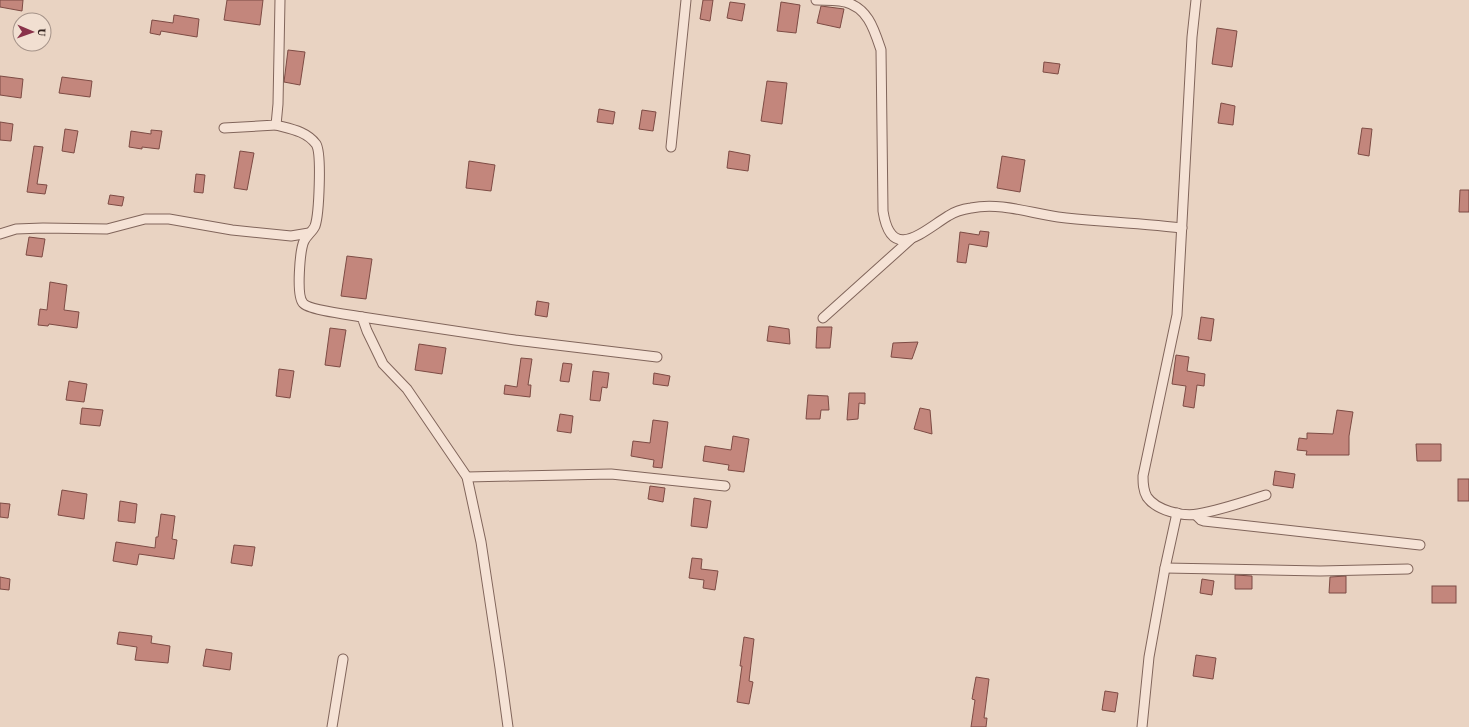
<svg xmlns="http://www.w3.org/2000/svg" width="1469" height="727" font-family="'Source Serif 4',serif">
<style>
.building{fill:#c3867c;stroke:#7d4b44}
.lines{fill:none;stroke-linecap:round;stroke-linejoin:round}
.minor-casing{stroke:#81655b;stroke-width:11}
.minor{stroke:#f5e2d5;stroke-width:9}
</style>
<rect width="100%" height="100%" fill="#e9d3c2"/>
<g class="building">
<polygon points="0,0 23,0 22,11 0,7"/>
<polygon points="227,0 263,0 260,25 224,20"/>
<polygon points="703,0 713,0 710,21 700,19"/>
<polygon points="730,2 745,4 742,21 727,18"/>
<polygon points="781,2 800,5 796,33 777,31"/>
<polygon points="821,6 844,9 840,28 817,23"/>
<polygon points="174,15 199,19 197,37 161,31 160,35 150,33 152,20 173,23"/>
<polygon points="1217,28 1237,31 1232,67 1212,64"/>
<polygon points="288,50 305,52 300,85 284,82"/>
<polygon points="1044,62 1060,64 1058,74 1043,72"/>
<polygon points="0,76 23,79 21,98 0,95"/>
<polygon points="62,77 92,81 90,97 59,93"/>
<polygon points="767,81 787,83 782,124 761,121"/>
<polygon points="1221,103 1235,106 1233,125 1218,123"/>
<polygon points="599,109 615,112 613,124 597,122"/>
<polygon points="642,110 656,112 653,131 639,129"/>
<polygon points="0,122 13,124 11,141 0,140"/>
<polygon points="1362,128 1372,129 1369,156 1358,154"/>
<polygon points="65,129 78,131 74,153 62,151"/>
<polygon points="151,130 162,131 159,149 142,147 142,149 129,147 131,131 151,134"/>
<polygon points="34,146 43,147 37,184 47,185 45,194 27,192"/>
<polygon points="240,151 254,153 247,190 234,188"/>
<polygon points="729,151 750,155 748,171 727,168"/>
<polygon points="1002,156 1025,160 1020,192 997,188"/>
<polygon points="469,161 495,165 491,191 466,188"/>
<polygon points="196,174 205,175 203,193 194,192"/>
<polygon points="1460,190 1469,190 1469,212 1459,212"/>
<polygon points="110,195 124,197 122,206 108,204"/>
<polygon points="980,231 989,232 987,247 969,244 966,263 957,262 960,232 979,235"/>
<polygon points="29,237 45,239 42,257 26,255"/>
<polygon points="347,256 372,259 366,299 341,296"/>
<polygon points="50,282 67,285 64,310 79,312 77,328 49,324 48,326 38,325 40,309 47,310"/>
<polygon points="537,301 549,303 547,317 535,315"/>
<polygon points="1201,317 1214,319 1211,341 1198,339"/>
<polygon points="769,326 789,329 790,344 767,341"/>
<polygon points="817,327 832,327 830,348 816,348"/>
<polygon points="330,328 346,330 340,367 325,365"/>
<polygon points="918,342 912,359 891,357 893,343"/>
<polygon points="419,344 446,348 442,374 415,370"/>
<polygon points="1176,355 1189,357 1187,371 1205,374 1204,386 1197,385 1194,408 1183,406 1186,386 1172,384"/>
<polygon points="521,358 532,359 528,385 531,385 530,397 504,394 505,385 517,387"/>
<polygon points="563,363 572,364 569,382 560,381"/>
<polygon points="279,369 294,371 290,398 276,396"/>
<polygon points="593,371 609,373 607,388 602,387 600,401 590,400"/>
<polygon points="654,373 670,376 668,386 653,384"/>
<polygon points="69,381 87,384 84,402 66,400"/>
<polygon points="849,393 865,393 865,404 859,403 858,419 847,420"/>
<polygon points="808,395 828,396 829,410 821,410 820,419 806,419"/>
<polygon points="82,408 103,410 100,426 80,424"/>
<polygon points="920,408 930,410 932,434 914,429"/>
<polygon points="1337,410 1353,412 1349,436 1349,455 1306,455 1307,451 1297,450 1299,438 1307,439 1307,433 1333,434"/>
<polygon points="560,414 573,416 571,433 557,431"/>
<polygon points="653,420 668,422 662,468 653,467 654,460 631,456 633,441 650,443"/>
<polygon points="733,436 749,439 744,472 728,470 729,465 703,461 705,446 731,450"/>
<polygon points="1416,444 1441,444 1441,461 1417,461"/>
<polygon points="1275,471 1295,474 1293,488 1273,485"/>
<rect x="1458" y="479" width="11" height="22"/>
<polygon points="650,486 665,488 663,502 648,499"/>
<polygon points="62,490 87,494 84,519 58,515"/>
<polygon points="694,498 711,501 707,528 691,526"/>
<polygon points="120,501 137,504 135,523 118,521"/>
<polygon points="0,503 10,504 8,518 0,517"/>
<polygon points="161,514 175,516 172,539 177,540 174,559 139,554 137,565 113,561 116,542 155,548 156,537 158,537"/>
<polygon points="234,545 255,547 252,566 231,563"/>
<polygon points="692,558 702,559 701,569 718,571 715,590 703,588 704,580 689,578"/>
<polygon points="1235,575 1252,576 1252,589 1235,589"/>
<polygon points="1346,576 1346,593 1329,593 1330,577"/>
<polygon points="0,577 10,579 9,590 0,589"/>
<polygon points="1202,579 1214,581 1212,595 1200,593"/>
<rect x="1432" y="586" width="24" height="17"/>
<polygon points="119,632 152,636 151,643 170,646 168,663 135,660 137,647 117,644"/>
<polygon points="744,637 754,639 749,681 753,682 749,704 737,702 742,666 740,666"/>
<polygon points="206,649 232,653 230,670 203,666"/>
<polygon points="1196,655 1216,658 1213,679 1193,676"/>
<polygon points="976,677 989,679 984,718 987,718 986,727 971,727 975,700 972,699"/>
<polygon points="1105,691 1118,693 1115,712 1102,710"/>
</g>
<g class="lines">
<g class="minor-casing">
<g id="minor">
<path d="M816,0C825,0 836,0 845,2C868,8 874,29 881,50L883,211C891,263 922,232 948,216C954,212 964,209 971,208C1000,202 1030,213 1058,217C1072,219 1086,220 1101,221C1128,223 1155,225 1182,228"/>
<path d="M1196,0L1192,37L1177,315L1143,476C1143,483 1143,490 1147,497C1156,510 1182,517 1198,514C1221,510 1244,502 1266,495"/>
<path d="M276,125C291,129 306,131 316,144C322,153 319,215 315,226C313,231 307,235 304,241C300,250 296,295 303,303C308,310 351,315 362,317L367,331L383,364L407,389L467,477L481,542L500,668L508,727"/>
<polyline points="224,128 276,125 278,104 280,0"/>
<polyline points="671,147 686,0"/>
<polyline points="0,234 16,229 43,228 107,229 145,219 169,219 232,230 291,236 309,233"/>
<polyline points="362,317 515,340 657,357"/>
<polyline points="823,318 911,239"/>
<polyline points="467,477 611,474 725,486"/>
<polyline points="1196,515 1201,520 1204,521 1420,545"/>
<polyline points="1165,568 1320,571 1408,569"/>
<polyline points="332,727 343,659"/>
<polyline points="1142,727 1149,657 1165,568 1177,513"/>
</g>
</g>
<use href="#minor" class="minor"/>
</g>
<g transform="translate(32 32) rotate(92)"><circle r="19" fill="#f1dfd1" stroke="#a59389"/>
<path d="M0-3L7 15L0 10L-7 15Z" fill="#89324a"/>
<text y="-6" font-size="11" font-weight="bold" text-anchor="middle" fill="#32221e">U</text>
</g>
</svg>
